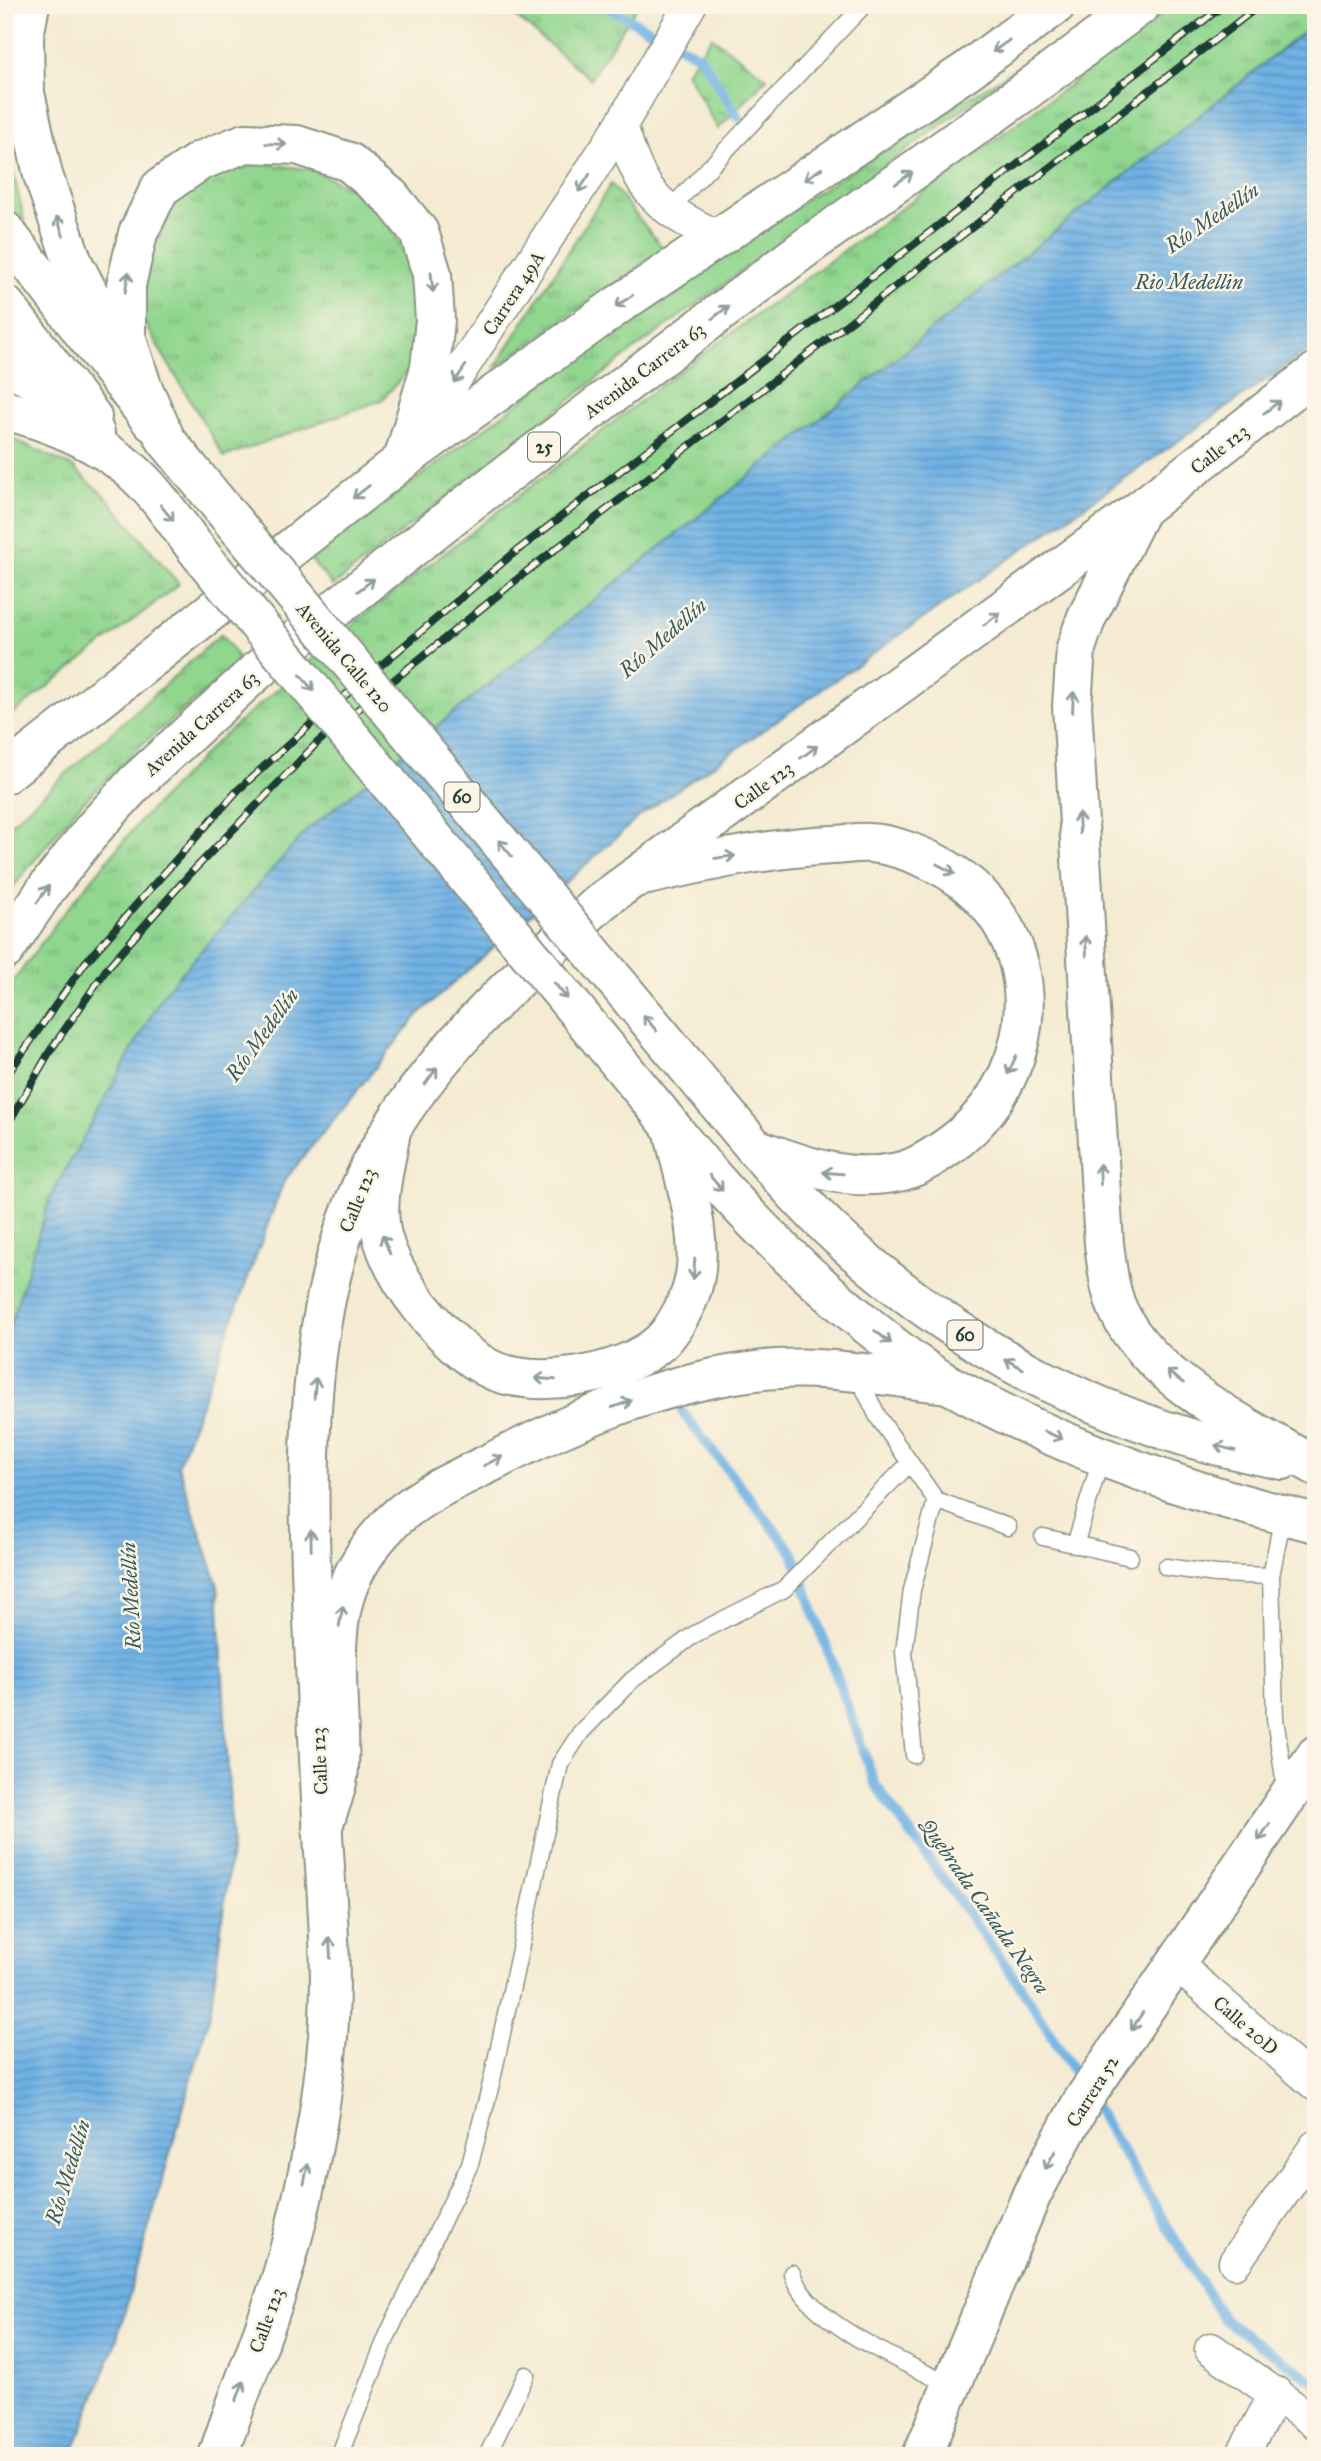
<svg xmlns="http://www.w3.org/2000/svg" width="1321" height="2461" font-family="'IM FELL Great Primer',serif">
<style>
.grass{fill:url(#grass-tufts);stroke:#588a62;stroke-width:2}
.water{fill:url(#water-rules);stroke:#47788c;stroke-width:2}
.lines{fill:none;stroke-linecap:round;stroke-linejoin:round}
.stream{stroke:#6fb2e5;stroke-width:10}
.service-casing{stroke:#8a9484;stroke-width:19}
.minor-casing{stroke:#8a9484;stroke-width:35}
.secondary-casing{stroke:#8a9484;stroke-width:42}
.primary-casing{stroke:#8a9484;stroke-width:42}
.trunk-casing{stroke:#8a9484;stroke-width:42}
.service{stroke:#fff;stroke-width:16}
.minor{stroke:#fff;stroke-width:32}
.secondary{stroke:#fff;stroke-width:38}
.primary{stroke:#fff;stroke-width:38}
.trunk{stroke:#fff;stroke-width:38}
.rail-casing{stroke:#1f3d34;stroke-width:8}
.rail{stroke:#fcf5e5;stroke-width:5;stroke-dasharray:16;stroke-linecap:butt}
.trunk-bridge-casing{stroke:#8a9484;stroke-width:42;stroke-linecap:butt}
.trunk-bridge{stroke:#fff;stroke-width:38}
.oneway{stroke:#8f9e9a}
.labels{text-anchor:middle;stroke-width:5;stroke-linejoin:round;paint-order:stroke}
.shield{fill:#fcf5e5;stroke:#617469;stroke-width:2}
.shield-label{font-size:18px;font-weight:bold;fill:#1f3d34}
.street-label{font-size:19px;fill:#1f3d34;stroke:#fcf5e5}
.water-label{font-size:21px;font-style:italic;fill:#335a60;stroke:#fcf5e5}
</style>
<defs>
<pattern id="grass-tufts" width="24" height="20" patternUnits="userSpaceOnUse" patternTransform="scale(1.75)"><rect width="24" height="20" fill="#90d68f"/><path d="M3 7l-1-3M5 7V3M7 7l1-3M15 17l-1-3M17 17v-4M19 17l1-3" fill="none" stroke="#75af76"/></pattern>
<pattern id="water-rules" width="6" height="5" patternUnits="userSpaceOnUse" patternTransform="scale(1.75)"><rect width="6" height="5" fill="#6fb2e5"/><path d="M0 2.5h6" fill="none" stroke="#5b92ba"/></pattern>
</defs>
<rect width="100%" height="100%" fill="#fcf5e5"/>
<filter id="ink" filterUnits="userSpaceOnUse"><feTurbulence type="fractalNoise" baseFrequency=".0143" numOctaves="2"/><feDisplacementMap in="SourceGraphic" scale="14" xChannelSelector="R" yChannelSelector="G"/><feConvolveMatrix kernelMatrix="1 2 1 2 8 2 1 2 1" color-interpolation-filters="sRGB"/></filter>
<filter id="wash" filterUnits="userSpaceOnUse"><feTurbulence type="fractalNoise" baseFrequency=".00686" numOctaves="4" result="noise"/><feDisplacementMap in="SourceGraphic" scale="28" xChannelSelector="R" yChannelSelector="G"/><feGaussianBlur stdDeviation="1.57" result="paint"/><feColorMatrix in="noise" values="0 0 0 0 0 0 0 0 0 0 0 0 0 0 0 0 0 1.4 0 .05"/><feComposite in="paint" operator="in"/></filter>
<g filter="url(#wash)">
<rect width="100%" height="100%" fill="#f5ebd3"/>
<g class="grass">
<polygon points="502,5 638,5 590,79"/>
<polygon points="1173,5 1316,5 1316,22 306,831 50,1198 5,1342 5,993 61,916 141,820 215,743 354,623 669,379 1125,44"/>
<polygon points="712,37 767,78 718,129 686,72"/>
<polygon points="1031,59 627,355 333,586 310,559 613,332 763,226"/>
<polygon points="5,137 28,236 5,203"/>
<polygon points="259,163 314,170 361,194 391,226 414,276 413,365 382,400 224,457 137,311 154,245 179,195 219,173"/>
<polygon points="611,184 664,249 494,369"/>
<polygon points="5,435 73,467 109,500 179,584 5,720"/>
<polygon points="221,634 241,662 139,747 74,811 5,897 5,829"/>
</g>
<polygon class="water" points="1316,22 1316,345 640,816 418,1015 284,1181 178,1465 218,1586 232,1844 210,2014 116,2342 72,2456 5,2456 5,1342 50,1198 163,994 306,831"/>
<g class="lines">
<g class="stream">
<polyline points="602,5 701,57 738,117"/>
<polyline points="682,1412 793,1553 875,1784 1021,1987 1083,2086"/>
<polyline points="1091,2100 1223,2319 1316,2383"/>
</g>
</g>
</g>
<g filter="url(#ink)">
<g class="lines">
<g class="service-casing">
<g id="service">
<polyline points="669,210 864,5"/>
<polyline points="857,1374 878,1417 936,1500 1008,1527"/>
<polyline points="1283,1515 1271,1576 1275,1719 1286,1791"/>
<polyline points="1043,1537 1130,1557"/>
<polyline points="1075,1545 1102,1456"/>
<polyline points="1166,1567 1216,1574 1271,1576"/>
<polyline points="914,1755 904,1652 912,1590 936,1500"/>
<path d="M792,2273C806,2323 908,2364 952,2386"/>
<polyline points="339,2456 388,2334 470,2164 491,2084 560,1764 581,1732 632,1680 695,1634 784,1589 909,1464"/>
<polyline points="487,2456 526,2375"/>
</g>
</g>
<g class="minor-casing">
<g id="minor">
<path d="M621,125C641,193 655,207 718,237"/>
<polyline points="416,439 621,125 690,5"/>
<polyline points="1176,1964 1316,2085"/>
<polyline points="1235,2262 1316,2146"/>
<polyline points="1211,2349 1316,2423"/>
<polyline points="1242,2456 1276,2393"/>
</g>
</g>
<g class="secondary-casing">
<g id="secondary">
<path d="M218,2456C239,2390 269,2325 287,2258C307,2186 322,2110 328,2036C333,1968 327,1902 323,1835C319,1771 317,1706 314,1642C307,1481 298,1304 375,1157C428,1057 519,976 602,901L1141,509L1316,372"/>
<polyline points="922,2456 1032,2194 1082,2102 1316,1755"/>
</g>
</g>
<g class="primary-casing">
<g id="primary">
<polyline points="5,231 152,422"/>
<polyline points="5,305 92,417"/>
</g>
</g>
<g class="trunk-casing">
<g id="trunk">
<polyline points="30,5 24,36 25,93 43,175 73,263 121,355"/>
<polyline points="5,361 55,395 95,433"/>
<path d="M5,410C50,422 96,440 132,471C157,492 180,529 201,555"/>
<polyline points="154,418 166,440 231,519"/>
<polyline points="166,440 142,386 126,336 126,285 138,233 160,188 200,161 245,143 297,145 349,162 391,197 419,232 432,274 435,320 430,368 403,460"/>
<path d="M1141,509L1086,619L1076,648L1072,706L1104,1244C1107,1266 1109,1291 1119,1312C1151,1381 1252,1430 1316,1466"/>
<polyline points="5,774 403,460 618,305 968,70 1056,5"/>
<path d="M634,878C700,863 765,848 832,845C844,845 857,842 869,843C892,844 914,853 935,863C1047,919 1051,1062 958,1139C941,1152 919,1168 898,1172C847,1183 802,1165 755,1148"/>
<polyline points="5,950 47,888 94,828 135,783 258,670 465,506 805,248 1027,90 1141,5"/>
<path d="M694,1075C743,1133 790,1194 846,1244C969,1355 1120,1431 1283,1460"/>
<path d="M658,1110C718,1188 784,1257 860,1319C888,1342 918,1367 950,1385C1064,1449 1190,1493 1316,1523"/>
<path d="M391,1131C386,1162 375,1199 381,1231C391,1279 444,1343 486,1367C531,1392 625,1376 662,1341C674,1329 689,1301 693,1285C705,1240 685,1183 675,1138"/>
<path d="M322,1829C328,1810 338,1788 339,1768C342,1710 327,1637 349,1584C360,1558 377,1535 398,1516C425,1493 459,1478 490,1463C572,1421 656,1385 748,1372C814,1362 882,1376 948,1384"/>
</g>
</g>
<use href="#service" class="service"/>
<use href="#minor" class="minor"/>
<use href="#secondary" class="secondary"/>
<use href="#primary" class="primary"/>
<use href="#trunk" class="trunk"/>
<g class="rail-casing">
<g id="rail">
<polyline points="5,1078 85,963 151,888 238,790 310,725 514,553 1224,5"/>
<polyline points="5,1129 50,1051 108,967 189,875 318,742 526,572 1260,5"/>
</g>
</g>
<use href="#rail" class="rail"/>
<g class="trunk-bridge-casing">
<g id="trunk-bridge">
<polyline points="231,519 694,1075"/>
<polyline points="201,555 658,1110"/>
</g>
</g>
<use href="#trunk-bridge" class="trunk-bridge"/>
</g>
<defs><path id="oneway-shaft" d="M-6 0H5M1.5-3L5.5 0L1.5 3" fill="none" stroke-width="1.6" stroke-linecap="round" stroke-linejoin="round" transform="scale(1.75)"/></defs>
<g class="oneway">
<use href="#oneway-shaft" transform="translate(1001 46) rotate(144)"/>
<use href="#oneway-shaft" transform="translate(276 144) rotate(2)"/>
<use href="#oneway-shaft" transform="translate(813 174) rotate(147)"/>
<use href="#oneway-shaft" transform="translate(904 178) rotate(-35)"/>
<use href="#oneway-shaft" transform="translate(584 183) rotate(123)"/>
<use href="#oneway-shaft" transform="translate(60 226) rotate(-109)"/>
<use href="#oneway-shaft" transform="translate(127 282) rotate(-80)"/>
<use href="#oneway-shaft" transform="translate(432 282) rotate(84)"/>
<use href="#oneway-shaft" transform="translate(624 301) rotate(146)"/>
<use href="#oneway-shaft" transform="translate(721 312) rotate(-37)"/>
<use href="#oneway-shaft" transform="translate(460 374) rotate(124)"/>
<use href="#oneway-shaft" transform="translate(1272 407) rotate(-38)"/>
<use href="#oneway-shaft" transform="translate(361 492) rotate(142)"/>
<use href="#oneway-shaft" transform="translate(167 513) rotate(51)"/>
<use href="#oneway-shaft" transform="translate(366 585) rotate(-38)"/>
<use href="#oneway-shaft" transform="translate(992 619) rotate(-36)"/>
<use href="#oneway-shaft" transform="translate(307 683) rotate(51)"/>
<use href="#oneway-shaft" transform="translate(1073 702) rotate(-87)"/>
<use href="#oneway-shaft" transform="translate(809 752) rotate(-36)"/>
<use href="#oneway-shaft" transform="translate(1079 823) rotate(-93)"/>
<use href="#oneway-shaft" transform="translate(505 848) rotate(-130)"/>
<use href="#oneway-shaft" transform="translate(725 857) rotate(-8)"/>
<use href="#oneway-shaft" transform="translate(946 869) rotate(28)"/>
<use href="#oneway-shaft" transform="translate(43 894) rotate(-55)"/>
<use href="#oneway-shaft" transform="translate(1086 946) rotate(-93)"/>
<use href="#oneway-shaft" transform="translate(561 991) rotate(51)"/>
<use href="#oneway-shaft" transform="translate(650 1023) rotate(-130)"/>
<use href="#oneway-shaft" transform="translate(1012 1065) rotate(115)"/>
<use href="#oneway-shaft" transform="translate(431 1076) rotate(-54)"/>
<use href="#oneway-shaft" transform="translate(833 1173) rotate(-175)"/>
<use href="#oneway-shaft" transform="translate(1100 1174) rotate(-93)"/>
<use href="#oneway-shaft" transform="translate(716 1183) rotate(50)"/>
<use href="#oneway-shaft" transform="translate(386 1244) rotate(-112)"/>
<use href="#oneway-shaft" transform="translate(694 1269) rotate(95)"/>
<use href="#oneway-shaft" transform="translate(883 1337) rotate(38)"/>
<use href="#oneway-shaft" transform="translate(1014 1364) rotate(-152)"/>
<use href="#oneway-shaft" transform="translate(1175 1377) rotate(-144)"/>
<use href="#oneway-shaft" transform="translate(545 1379) rotate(-176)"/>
<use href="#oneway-shaft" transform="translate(315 1388) rotate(-85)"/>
<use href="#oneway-shaft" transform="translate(622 1404) rotate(-20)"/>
<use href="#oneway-shaft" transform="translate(1053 1435) rotate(23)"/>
<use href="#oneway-shaft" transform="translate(1225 1448) rotate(-165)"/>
<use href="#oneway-shaft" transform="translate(493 1461) rotate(-27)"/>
<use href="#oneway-shaft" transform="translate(311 1540) rotate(-91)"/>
<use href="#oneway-shaft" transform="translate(341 1616) rotate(-80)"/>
<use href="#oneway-shaft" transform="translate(1264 1832) rotate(124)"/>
<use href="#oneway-shaft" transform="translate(330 1948) rotate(-93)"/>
<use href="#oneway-shaft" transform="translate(1137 2021) rotate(124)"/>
<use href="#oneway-shaft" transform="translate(1050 2160) rotate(119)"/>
<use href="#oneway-shaft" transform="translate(306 2174) rotate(-79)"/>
<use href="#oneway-shaft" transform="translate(240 2391) rotate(-70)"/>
</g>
</g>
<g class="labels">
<g class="shield">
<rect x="528" y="432.5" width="32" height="29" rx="5"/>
<rect x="444.5" y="782.5" width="35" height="29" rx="5"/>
<rect x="947.5" y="1320.5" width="35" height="29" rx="5"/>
</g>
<g class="shield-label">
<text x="544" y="453">25</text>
<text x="462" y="803">60</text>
<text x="965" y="1341">60</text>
</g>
<g class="street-label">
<text transform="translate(513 293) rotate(-57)" y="7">Carrera 49A</text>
<text transform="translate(644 370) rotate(-37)" y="7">Avenida Carrera 63</text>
<text transform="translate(1219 449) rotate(-38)" y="7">Calle 123</text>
<text transform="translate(345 657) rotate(50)" y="7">Avenida Calle 120</text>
<text transform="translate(201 723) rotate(-42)" y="7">Avenida Carrera 63</text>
<text transform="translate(763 785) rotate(-36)" y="7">Calle 123</text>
<text transform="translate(357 1200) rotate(-68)" y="7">Calle 123</text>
<text transform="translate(319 1761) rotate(-93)" y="7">Calle 123</text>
<text transform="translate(1246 2025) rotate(41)" y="7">Calle 20D</text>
<text transform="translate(1092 2091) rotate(-58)" y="7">Carrera 52</text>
<text transform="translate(266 2320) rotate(-70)" y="7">Calle 123</text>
</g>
<g class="water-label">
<text transform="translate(1212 218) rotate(-34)" y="7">Río Medellín</text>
<text x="1189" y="289">Rio Medellin</text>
<text transform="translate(663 638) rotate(-41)" y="7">Río Medellín</text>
<text transform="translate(262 1035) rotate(-54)" y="7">Río Medellín</text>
<text transform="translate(131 1596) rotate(-93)" y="7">Río Medellín</text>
<text transform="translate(985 1906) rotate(55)" y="7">Quebrada Cañada Negra</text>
<text transform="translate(68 2172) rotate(-73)" y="7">Río Medellín</text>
</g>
</g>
<rect width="1321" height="2461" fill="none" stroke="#fcf5e5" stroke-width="28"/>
</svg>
